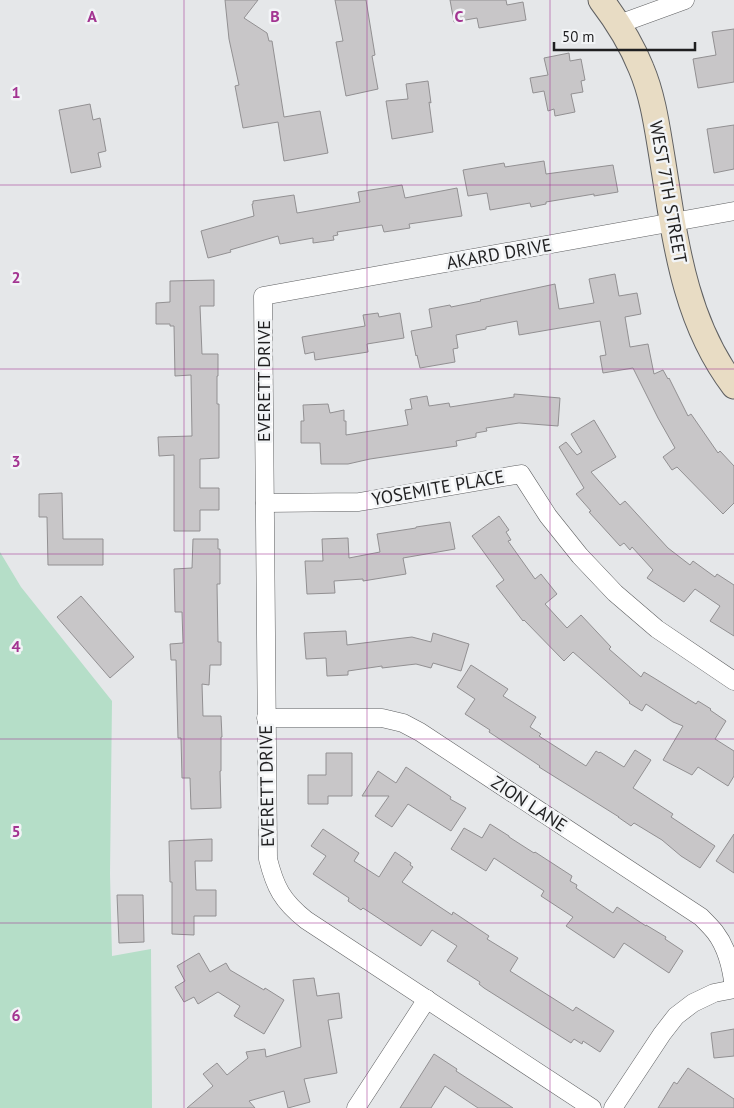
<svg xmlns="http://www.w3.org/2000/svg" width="734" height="1108" font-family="'PT Sans',sans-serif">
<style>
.green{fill:#b5dec8}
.building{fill:#c8c6c8;stroke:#929092}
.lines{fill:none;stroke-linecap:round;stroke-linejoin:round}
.minor-casing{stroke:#5f6062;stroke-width:19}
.secondary-casing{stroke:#5f6062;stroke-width:27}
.minor{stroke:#fff;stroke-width:18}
.secondary{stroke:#e8dcc4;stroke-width:25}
.grid{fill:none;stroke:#a33491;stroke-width:1;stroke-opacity:0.55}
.labels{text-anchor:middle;stroke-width:5;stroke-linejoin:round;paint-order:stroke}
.street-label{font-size:18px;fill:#1f1f20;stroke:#f2f4f6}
.grid-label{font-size:16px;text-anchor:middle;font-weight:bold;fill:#a33491;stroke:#f2f4f6;stroke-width:5;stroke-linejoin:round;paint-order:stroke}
</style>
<rect width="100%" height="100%" fill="#e5e7e9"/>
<polygon class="green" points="0,552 21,587 112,701 110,874 112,956 151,949 152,1108 0,1108"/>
<g class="building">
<polygon points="225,0 258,0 244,18 267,33 269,41 272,41 284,117 320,111 328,153 284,161 278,122 243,128 235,86 239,85 229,39"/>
<polygon points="335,0 366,0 375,55 372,56 378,89 346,96 336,42 343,41"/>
<polygon points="450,0 506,0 507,5 523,2 526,20 479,28 477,18 454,22"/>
<polygon points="734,29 734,82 698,88 693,59 716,55 712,32"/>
<polygon points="569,53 570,61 581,59 585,80 581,81 583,92 571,94 575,112 555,116 554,109 548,111 544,91 533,93 530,78 548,75 544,58"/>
<polygon points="428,81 431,103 429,102 433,132 392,139 386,101 408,99 406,84"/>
<polygon points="90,104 93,120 100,118 106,151 98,153 101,167 71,173 59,110"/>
<polygon points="734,125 734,169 714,173 707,129"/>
<polygon points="544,161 546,174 613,165 618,192 594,196 594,194 546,202 546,204 531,207 530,203 490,210 487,193 468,196 463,170 504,163 505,167"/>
<polygon points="402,185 405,198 457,188 462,216 409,224 410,228 384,232 382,225 337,232 338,235 333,236 334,240 313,243 313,238 280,244 278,236 230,250 231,252 208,258 201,231 254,216 252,204 253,204 253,201 294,195 297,213 360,202 358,192"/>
<polygon points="615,274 619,296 637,293 641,314 625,317 630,347 648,344 654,374 663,370 668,379 669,378 688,416 691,414 718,453 720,451 734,466 734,503 723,514 677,467 672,470 663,457 675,448 658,418 633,368 603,373 600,356 606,355 600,321 519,335 517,321 486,327 486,329 456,335 458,348 453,349 455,362 420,368 417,355 416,356 411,331 432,327 429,309 450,305 451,307 481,301 480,300 555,284 559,309 594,303 589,279"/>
<polygon points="214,280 214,306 200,306 202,354 218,354 218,376 217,376 217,404 219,404 219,458 200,459 200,488 219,488 219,510 200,510 200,531 174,531 174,455 159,456 158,437 192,436 191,375 175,376 174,326 170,326 170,324 156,324 156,303 170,302 170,281"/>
<polygon points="378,313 379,317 400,313 404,338 367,344 368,352 315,360 314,352 305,354 302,337 365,326 363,315"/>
<polygon points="514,394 560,398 558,426 519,423 486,428 487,431 476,433 476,437 456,441 457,446 370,459 348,464 321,464 320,443 301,443 301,421 304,421 303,405 328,404 330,413 344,410 344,421 346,421 346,435 408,425 405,410 412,409 410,399 427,396 429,406 449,403 450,407 514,397"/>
<polygon points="594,420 616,457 591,472 620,505 625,501 668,548 690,565 693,561 715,577 717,574 734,585 734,636 710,621 720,606 695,589 684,602 647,578 653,570 632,547 630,550 624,543 620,546 589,512 591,511 576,494 584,488 559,447 566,442 577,455 582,452 571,434"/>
<polygon points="62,493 63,539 103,539 103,565 48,565 47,517 39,517 39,494"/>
<polygon points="499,516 509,530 506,532 511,540 508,541 535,579 541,574 557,594 545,604 567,628 581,615 611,647 609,649 641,677 644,672 654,678 696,704 698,701 711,709 710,710 726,721 715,739 734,751 734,776 728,786 698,767 692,775 663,760 683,726 673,722 646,704 642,711 629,703 630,702 573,652 564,661 524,620 523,621 496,586 504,580 472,536"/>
<polygon points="450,522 455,549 403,558 406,574 363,581 363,579 334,581 335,593 307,594 305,561 323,561 322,539 348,538 349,558 380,552 377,534 416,528 416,527"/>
<polygon points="193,539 218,539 218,549 220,549 220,584 217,584 218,642 221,642 221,665 210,665 209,685 202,684 203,716 221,716 222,737 221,737 221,771 220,771 221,808 191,809 190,778 182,778 181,738 178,738 176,660 171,660 170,644 183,643 182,612 175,612 174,569 192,568"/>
<polygon points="81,596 134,657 110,678 57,617"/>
<polygon points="346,631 347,645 412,637 431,642 433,633 469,644 461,671 433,663 431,668 416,664 382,668 382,666 348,671 348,675 327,676 326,658 306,659 304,633"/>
<polygon points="471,665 508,689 503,696 536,717 530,727 541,734 539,736 586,766 596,751 599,753 600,752 624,767 635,750 651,760 633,788 673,814 671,817 715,846 700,868 681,856 662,840 634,823 631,826 618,817 619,817 539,767 540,766 489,732 490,730 465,714 475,699 457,687"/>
<polygon points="326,753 352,753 352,796 328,796 328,804 308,804 308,775 326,775"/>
<polygon points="406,767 451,797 450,799 466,808 451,831 408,804 392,827 375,816 389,796 362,796 378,771 396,783"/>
<polygon points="490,824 509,836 509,837 534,853 535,852 572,876 570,881 577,885 576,888 613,913 617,907 646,926 646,925 666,937 665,939 683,951 669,973 624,943 614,958 566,926 573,917 541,896 544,891 494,858 486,871 451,849 464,828 482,838"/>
<polygon points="323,829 359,853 354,861 379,877 395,852 411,863 410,865 413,867 402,882 452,915 453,912 489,936 487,939 518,958 510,971 573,1011 576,1007 614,1031 600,1052 583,1041 582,1044 574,1039 571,1043 484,988 479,984 480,982 447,961 457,946 432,930 421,946 363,908 361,910 348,901 349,898 313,874 326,856 311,846"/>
<polygon points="734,834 734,873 716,861"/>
<polygon points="212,839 212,861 195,861 196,890 216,890 216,916 194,916 194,935 172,934 172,882 170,882 169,841"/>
<polygon points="117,895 143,895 144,942 119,943"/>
<polygon points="199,953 210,972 226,963 230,970 264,990 265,988 284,1000 264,1034 234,1016 240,1006 218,992 198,1004 194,997 184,1002 175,987 185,981 177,966"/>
<polygon points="314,978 317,996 339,993 342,1018 328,1020 337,1073 304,1079 310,1102 288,1108 284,1091 249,1101 255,1108 187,1108 213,1086 203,1074 217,1063 227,1075 248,1058 246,1052 265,1049 266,1057 301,1047 293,980"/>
<polygon points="734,1029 734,1056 714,1058 711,1033"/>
<polygon points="434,1054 457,1069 456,1071 513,1108 478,1108 445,1086 431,1108 400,1108"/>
<polygon points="688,1068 734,1099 734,1108 658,1108 674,1082 677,1084"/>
</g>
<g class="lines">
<g class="minor-casing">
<g id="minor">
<polyline points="619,24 685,0"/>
<polyline points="265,503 359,502 521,474 548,516 580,556 615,593 657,629 734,681"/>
<path d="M266,718H382L403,723L420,732L701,917C706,922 711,927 715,932C728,949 732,969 734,989L714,993L693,1003L676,1016L662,1034L613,1108"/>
<polyline points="356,1108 427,999"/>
<path d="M592,1108L306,920C282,901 275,887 268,859L263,296L734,211"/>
</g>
</g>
<g class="secondary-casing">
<path id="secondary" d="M601,0C617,21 631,43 641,68C653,96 657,127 662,157C675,237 683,319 734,386"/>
</g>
<use href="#minor" class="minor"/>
<use href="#secondary" class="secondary"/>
</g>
<path class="grid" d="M184,0V1108M367,0V1108M550,0V1108M0,185H734M0,369H734M0,554H734M0,739H734M0,923H734"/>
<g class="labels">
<g class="street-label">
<text transform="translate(668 192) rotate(80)" y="6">WEST 7TH STREET</text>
<text transform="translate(499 254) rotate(-10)" y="6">AKARD DRIVE</text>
<text transform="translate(264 381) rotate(-90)" y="6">EVERETT DRIVE</text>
<text transform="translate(438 488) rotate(-10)" y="6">YOSEMITE PLACE</text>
<text transform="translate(267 786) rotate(-91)" y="6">EVERETT DRIVE</text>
<text transform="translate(529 804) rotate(33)" y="6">ZION LANE</text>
</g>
</g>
<g class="grid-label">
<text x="92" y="22">A</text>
<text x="275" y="22">B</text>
<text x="459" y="22">C</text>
<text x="16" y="98">1</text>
<text x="16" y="283">2</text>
<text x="16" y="467">3</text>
<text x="16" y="652">4</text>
<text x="16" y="837">5</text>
<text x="16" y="1021">6</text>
</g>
<path d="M554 42v8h141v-8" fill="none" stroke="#1f1f20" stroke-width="2.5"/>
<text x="562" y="42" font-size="15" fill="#1f1f20" stroke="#f2f4f6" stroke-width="4" paint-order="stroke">50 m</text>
</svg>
